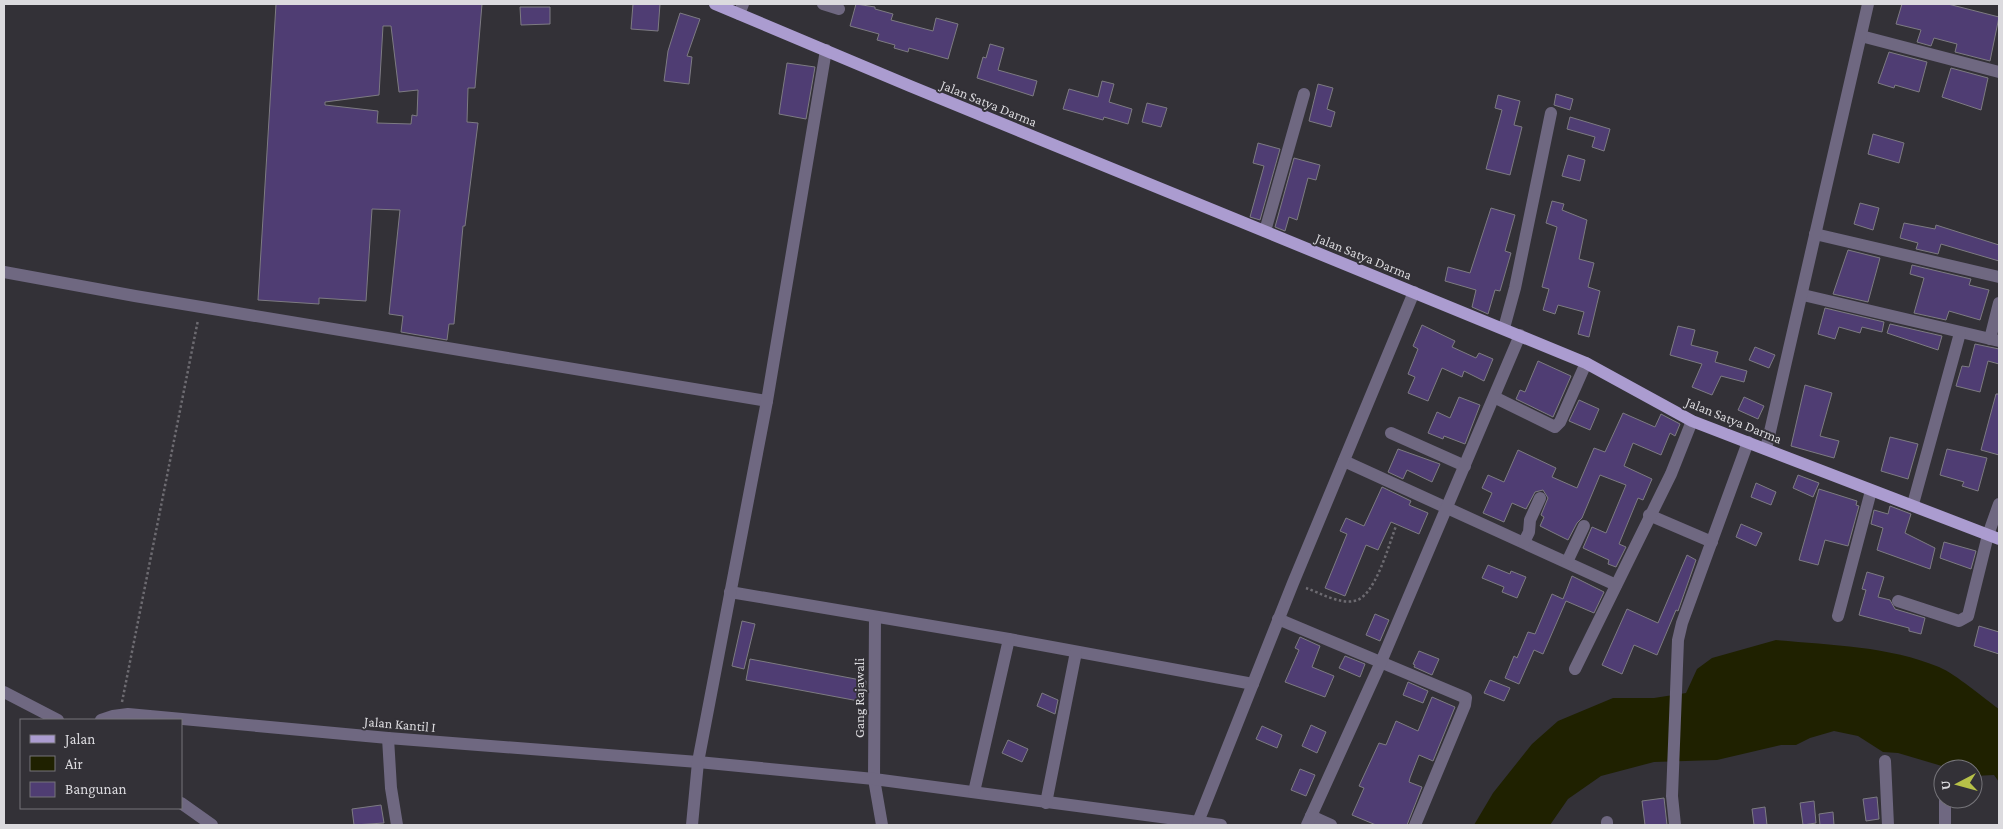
<svg xmlns="http://www.w3.org/2000/svg" width="2003" height="829" font-family="'Crimson Pro',serif">
<style>
.water{fill:#1f2100}
.building{fill:#4f3d73;stroke:#7d7b82;fill-rule:evenodd}
.lines{fill:none;stroke-linecap:round;stroke-linejoin:round}
.path{stroke:#6d6b71;stroke-width:2.5;stroke-dasharray:2.5 2.5;stroke-linecap:butt}
.minor{stroke:#6f6881;stroke-width:12}
.major{stroke:#ab9cd0;stroke-width:12}
.labels{text-anchor:middle;stroke-width:4;stroke-linejoin:round;paint-order:stroke}
.street-label{font-size:14px;fill:#dbdade;stroke:#333137}
</style>
<rect width="100%" height="100%" fill="#333137"/>
<path class="water" d="M1776,640C1829,645 1889,646 1939,667C1957,675 1982,697 1999,709V782L1994,775L1973,776V769H1952L1898,753L1883,752L1858,736L1834,731L1810,738L1796,745H1781L1717,760L1654,762L1601,776L1568,799L1550,825H1474L1493,793L1532,744L1558,721L1613,698H1654L1686,693L1697,669L1712,658Z"/>
<g class="building">
<path d="M276,4H482L475,88H468L467,122L478,123L465,226H463L454,324H449L447,340L401,332L403,316L389,314L400,210L372,209L366,301L319,298V304L258,300ZM383,26H391L399,92L418,90L417,116L412,115L411,124L377,123L378,111L325,105V102L379,95Z"/>
<polygon points="633,4 660,4 658,31 631,29"/>
<polygon points="856,4 875,7 875,9 893,14 891,20 933,31 936,18 958,24 948,59 909,48 908,52 894,48 895,45 877,40 879,34 850,26"/>
<polygon points="1902,4 1948,4 1999,17 1990,61 1955,52 1957,44 1934,38 1931,46 1917,42 1921,30 1896,24"/>
<polygon points="520,7 550,7 550,24 521,25"/>
<polygon points="680,13 700,19 687,56 692,57 689,84 664,81 668,51"/>
<polygon points="990,44 1004,48 998,70 1037,81 1033,96 977,78 983,57 986,58"/>
<polygon points="1889,52 1927,62 1919,92 1895,85 1894,88 1878,83"/>
<polygon points="787,63 815,67 806,119 779,114"/>
<polygon points="1951,68 1988,78 1981,110 1942,97"/>
<polygon points="1102,81 1114,84 1109,102 1132,109 1128,124 1104,117 1103,120 1063,109 1069,89 1098,97"/>
<polygon points="1318,84 1333,88 1327,109 1335,112 1331,127 1309,121"/>
<polygon points="1556,94 1573,99 1570,110 1554,105"/>
<polygon points="1498,95 1520,101 1514,125 1522,127 1510,175 1486,169 1502,110 1495,108"/>
<polygon points="1147,103 1167,108 1161,127 1142,122"/>
<polygon points="1570,117 1610,129 1604,151 1592,147 1595,137 1567,129"/>
<polygon points="1873,134 1904,143 1899,163 1868,154"/>
<polygon points="1258,143 1280,149 1260,220 1250,217 1264,166 1253,163"/>
<polygon points="1568,155 1585,160 1580,181 1562,176"/>
<polygon points="1294,158 1320,165 1316,180 1308,178 1297,220 1289,217 1285,231 1275,227"/>
<polygon points="1552,201 1564,204 1562,210 1587,220 1579,259 1594,263 1588,287 1600,291 1589,337 1578,334 1584,312 1558,305 1555,314 1543,310 1549,289 1542,287 1557,227 1546,223"/>
<polygon points="1860,203 1879,208 1873,230 1854,224"/>
<polygon points="1491,208 1515,215 1505,251 1511,253 1500,291 1495,290 1488,314 1472,307 1476,290 1445,281 1448,267 1470,273"/>
<polygon points="1904,223 1935,229 1936,225 1999,245 1999,261 1941,244 1938,254 1916,249 1918,243 1900,238"/>
<polygon points="1848,250 1880,258 1868,302 1833,294"/>
<polygon points="1912,265 1971,279 1969,285 1989,290 1980,320 1949,311 1946,320 1914,313 1924,278 1910,274"/>
<polygon points="1825,308 1884,322 1882,332 1862,327 1860,333 1839,327 1835,339 1818,334"/>
<polygon points="1890,324 1942,336 1938,350 1887,333"/>
<polygon points="1422,325 1455,341 1452,347 1476,358 1479,353 1493,359 1484,381 1464,371 1462,377 1442,368 1428,401 1408,393 1415,377 1408,374 1418,349 1413,346"/>
<polygon points="1678,326 1695,330 1691,345 1718,352 1715,362 1747,371 1744,382 1721,376 1712,395 1692,387 1702,364 1670,355"/>
<polygon points="1975,344 1999,349 1999,364 1988,361 1980,392 1956,386 1962,366 1969,367"/>
<polygon points="1755,347 1775,355 1769,368 1749,360"/>
<polygon points="1538,361 1571,376 1553,417 1516,399 1520,390 1525,392"/>
<polygon points="1805,385 1832,393 1820,436 1839,441 1834,458 1791,446"/>
<polygon points="1996,394 1999,394 1999,455 1981,450"/>
<polygon points="1459,397 1480,405 1465,444 1444,436 1443,439 1428,433 1437,412 1450,418"/>
<polygon points="1744,397 1764,406 1758,419 1738,410"/>
<polygon points="1579,400 1599,409 1590,430 1569,421"/>
<polygon points="1623,413 1655,427 1661,414 1680,424 1675,436 1670,433 1661,455 1633,443 1624,466 1652,479 1643,500 1638,498 1619,544 1626,547 1616,567 1608,564 1609,560 1583,548 1592,527 1606,533 1626,485 1600,475 1582,518 1577,523 1568,540 1540,526 1544,517 1541,515 1548,498 1543,490 1535,492 1526,509 1512,503 1504,522 1483,513 1492,493 1482,488 1488,475 1504,482 1518,450 1556,468 1552,477 1577,488 1594,448 1605,452"/>
<polygon points="1890,437 1918,444 1908,479 1881,471"/>
<polygon points="1398,449 1440,464 1432,482 1407,470 1403,479 1388,472"/>
<polygon points="1947,449 1987,458 1978,491 1962,486 1964,482 1940,475"/>
<polygon points="1798,475 1819,483 1813,497 1793,488"/>
<polygon points="1756,483 1776,492 1771,505 1751,497"/>
<polygon points="1382,487 1411,501 1409,505 1428,513 1419,534 1391,522 1378,550 1366,545 1345,596 1325,588 1347,534 1340,531 1346,518 1364,526"/>
<polygon points="1819,489 1857,501 1856,505 1859,506 1848,546 1825,540 1818,565 1799,560"/>
<polygon points="1890,506 1911,514 1905,533 1935,548 1930,569 1877,550 1883,528 1871,524 1874,510 1888,514"/>
<polygon points="1741,524 1762,533 1756,546 1736,537"/>
<polygon points="1944,542 1976,551 1971,569 1940,558"/>
<polygon points="1687,555 1696,560 1678,611 1676,610 1657,655 1634,645 1622,674 1602,665 1627,609 1658,623"/>
<polygon points="1488,565 1510,574 1511,571 1526,577 1517,598 1502,592 1504,587 1482,578"/>
<polygon points="1867,572 1884,577 1878,597 1890,600 1895,609 1925,618 1921,634 1909,631 1909,628 1859,615 1866,590 1862,589"/>
<polygon points="1572,576 1604,592 1594,613 1566,601 1543,654 1534,650 1519,684 1505,678 1514,656 1517,658 1528,632 1535,634 1552,594 1563,599"/>
<polygon points="1375,614 1389,620 1380,641 1366,635"/>
<polygon points="742,621 755,624 744,669 732,666"/>
<polygon points="1979,626 1999,632 1999,654 1974,646"/>
<polygon points="1300,637 1320,646 1312,667 1334,676 1325,697 1285,682 1299,650 1295,648"/>
<polygon points="1419,651 1439,659 1432,675 1414,667 1415,665 1413,664"/>
<polygon points="1345,656 1365,664 1360,677 1339,668"/>
<polygon points="750,659 866,681 864,702 746,680"/>
<polygon points="1490,680 1510,688 1504,701 1484,693"/>
<polygon points="1408,682 1428,691 1423,703 1403,695"/>
<polygon points="1042,693 1058,700 1055,714 1037,706"/>
<polygon points="1432,697 1455,707 1433,761 1419,755 1410,778 1409,782 1422,787 1407,825 1376,825 1352,815 1364,788 1359,786 1379,743 1386,745 1396,721 1418,731"/>
<polygon points="1311,725 1326,732 1317,753 1302,746"/>
<polygon points="1262,726 1282,735 1277,748 1256,739"/>
<polygon points="1008,740 1028,749 1022,762 1002,753"/>
<polygon points="1300,769 1315,775 1306,796 1291,790"/>
<polygon points="1877,797 1879,819 1866,821 1863,799"/>
<polygon points="1664,798 1667,825 1645,825 1642,801"/>
<polygon points="1814,801 1816,823 1803,825 1800,803"/>
<polygon points="381,805 384,823 354,825 352,809"/>
<polygon points="1765,807 1767,825 1754,825 1752,809"/>
<polygon points="1833,812 1834,825 1820,825 1819,814"/>
</g>
<g class="lines">
<g class="path">
<path d="M1306,588C1320,593 1339,604 1354,601C1375,598 1389,544 1396,526"/>
<polyline points="122,702 198,320"/>
</g>
<g class="minor">
<polyline points="823,4 839,9"/>
<polyline points="739,14 743,4"/>
<polyline points="1861,36 1999,72"/>
<polyline points="1265,231 1304,94"/>
<polyline points="1815,234 1999,277"/>
<polyline points="4,272 135,296 767,401"/>
<polyline points="1803,295 1999,341"/>
<polyline points="1504,328 1515,288 1551,113"/>
<polyline points="1990,339 1999,303"/>
<polyline points="1496,398 1555,427 1560,422 1586,363"/>
<polyline points="1391,433 1465,466"/>
<polyline points="1766,449 1868,4"/>
<polyline points="1344,461 1616,585"/>
<polyline points="1913,504 1960,333"/>
<polyline points="1649,515 1712,542"/>
<polyline points="1524,542 1529,532 1530,520 1540,498"/>
<polyline points="1567,562 1584,526"/>
<polyline points="730,592 1009,639 1253,684"/>
<polyline points="1898,601 1959,621 1968,616 1988,535 1999,504"/>
<polyline points="1838,616 1871,491"/>
<polyline points="875,617 874,779 882,825"/>
<polyline points="1278,619 1466,698 1465,705 1415,825"/>
<polyline points="1575,669 1671,474 1692,421"/>
<polyline points="4,692 58,720"/>
<polyline points="101,720 113,716 128,714 388,738 698,762 874,779 1221,825"/>
<polyline points="388,738 391,788 397,825"/>
<polyline points="1885,761 1888,825"/>
<polyline points="974,792 1009,639"/>
<polyline points="1945,801 1945,825"/>
<polyline points="181,803 212,825"/>
<polyline points="1046,803 1076,652"/>
<polyline points="1311,816 1331,825"/>
<polyline points="1198,822 1293,583 1414,292"/>
<polyline points="1607,822 1607,825"/>
<polyline points="692,825 698,762 767,401 826,50"/>
<polyline points="1307,825 1381,662 1520,335"/>
<polyline points="1675,825 1672,796 1678,640 1682,623 1748,442"/>
</g>
<polyline class="major" points="715,4 910,86 1586,363 1692,421 1999,539"/>
</g>
<g class="labels">
<g class="street-label">
<text transform="translate(989 103) rotate(22)" y="5">Jalan Satya Darma</text>
<text transform="translate(1364 256) rotate(22)" y="5">Jalan Satya Darma</text>
<text transform="translate(1734 420) rotate(22)" y="5">Jalan Satya Darma</text>
<text transform="translate(859 698) rotate(-90)" y="5">Gang Rajawali</text>
<text transform="translate(400 724) rotate(5)" y="5">Jalan Kantil I</text>
</g>
</g>
<rect width="2003" height="829" fill="none" stroke="#dbdade" stroke-width="10"/>
<rect x="20" y="719" width="162" height="90" fill="#333137" stroke="#76757a"/>
<rect x="30" y="735" width="25" height="8" fill="#ab9cd0" stroke="#76757a"/>
<text x="65" y="744" font-size="15" fill="#dbdade">Jalan</text>
<rect x="30" y="756" width="25" height="15" fill="#1f2100" stroke="#76757a"/>
<text x="65" y="769" font-size="15" fill="#dbdade">Air</text>
<rect x="30" y="782" width="25" height="15" fill="#4f3d73" stroke="#76757a"/>
<text x="65" y="794" font-size="15" fill="#dbdade">Bangunan</text>
<g transform="translate(1958 784) rotate(264)"><circle r="24" fill="#333137" stroke="#76757a"/>
<path d="M0-4L9 19L0 12L-9 19Z" fill="#b7c148"/>
<text y="-8" font-size="14" font-weight="bold" text-anchor="middle" fill="#dbdade">U</text>
</g>
</svg>
